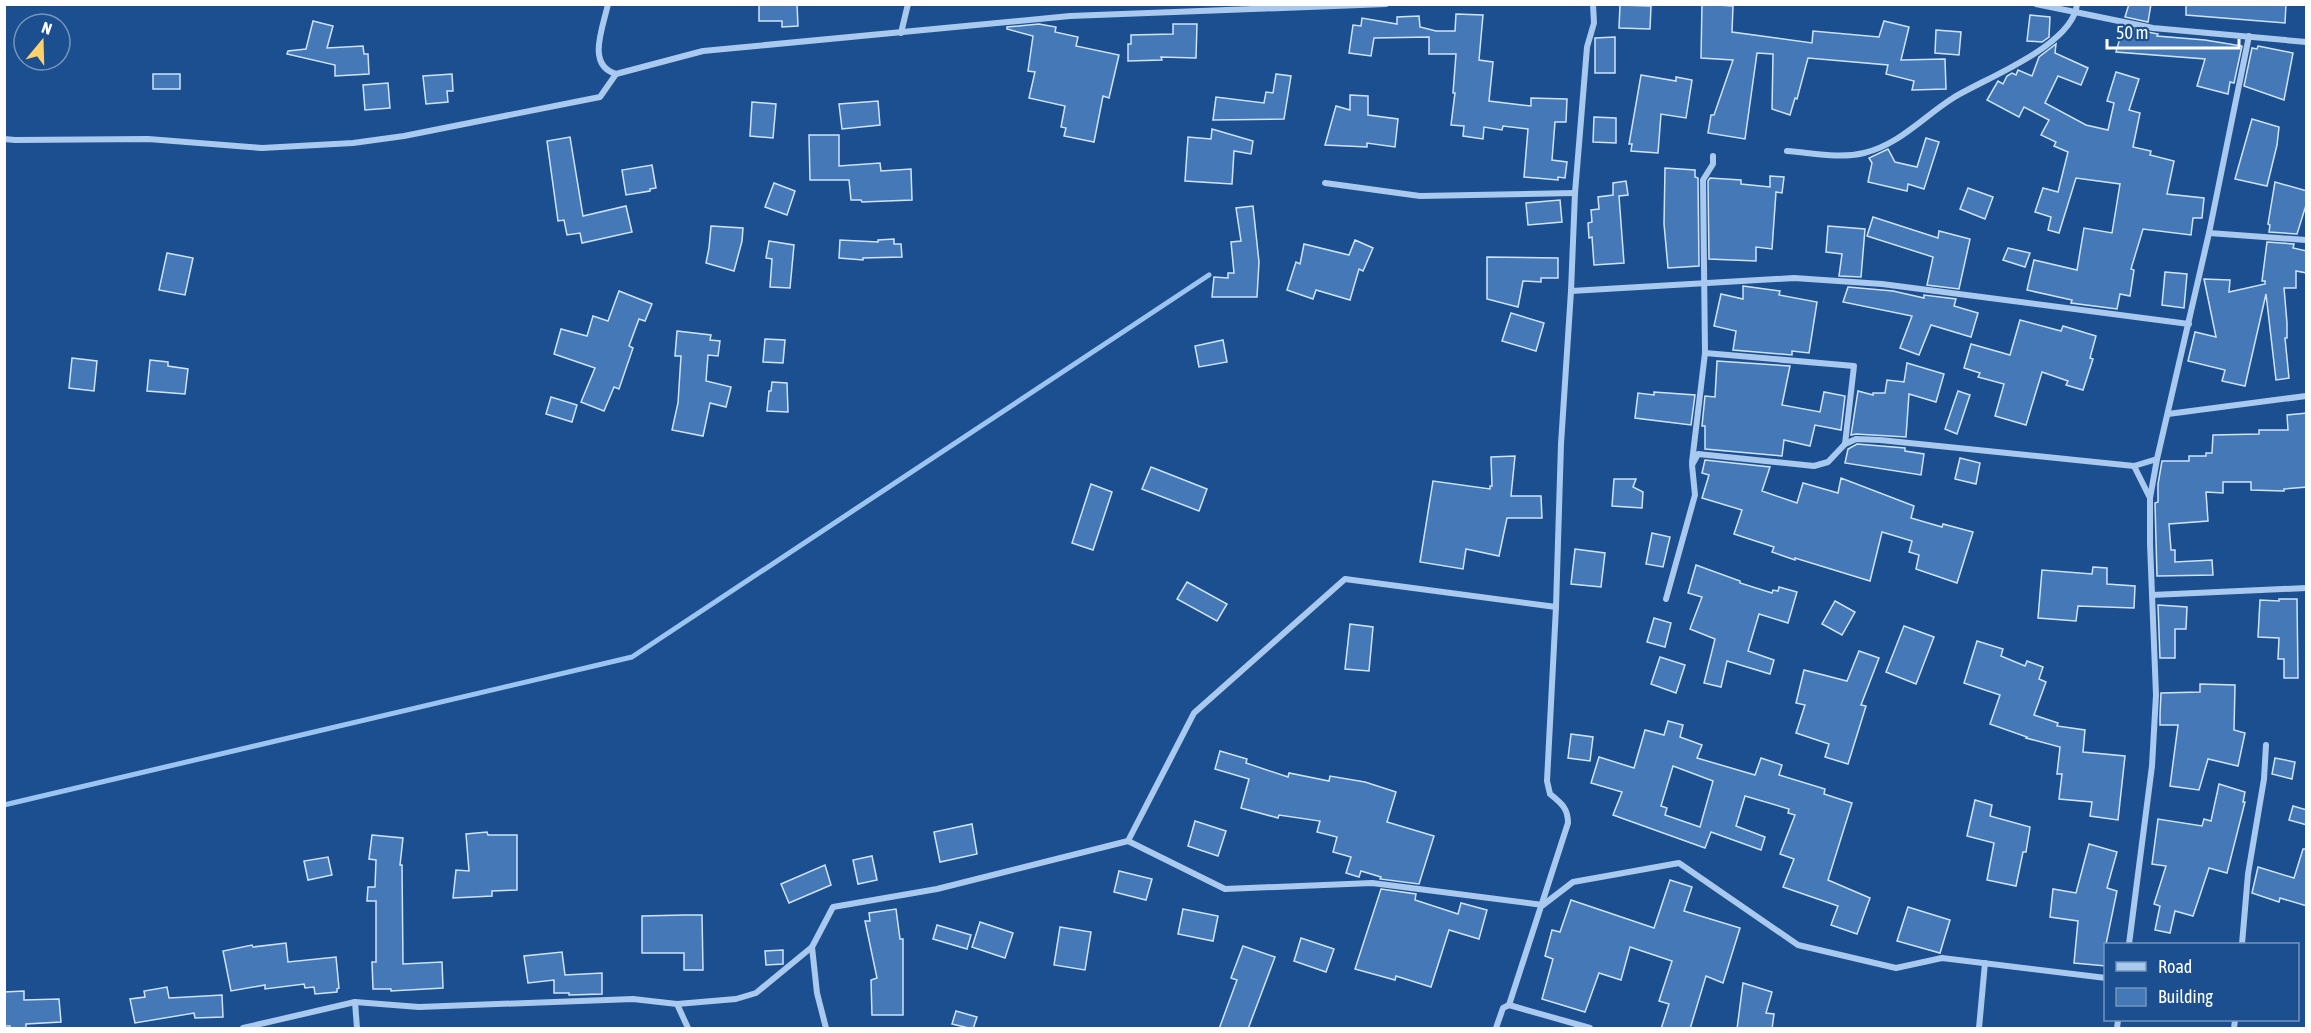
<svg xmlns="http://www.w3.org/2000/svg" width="2311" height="1033" font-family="'Asap Condensed',sans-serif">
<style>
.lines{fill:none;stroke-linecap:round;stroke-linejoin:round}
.stream{stroke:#9cc4f0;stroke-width:5}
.building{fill:#4478b7;stroke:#cfe3fa;stroke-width:1.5;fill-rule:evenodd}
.minor{stroke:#a9c9ee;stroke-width:6}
</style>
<rect width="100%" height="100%" fill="#1b4f8f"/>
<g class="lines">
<polyline class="stream" points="4,805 632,657 1209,275"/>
</g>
<g class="building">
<polygon points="759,4 797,4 798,26 782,27 782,21 759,21"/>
<polygon points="1702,4 1733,6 1732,32 1812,43 1813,31 1879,37 1884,21 1909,27 1901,60 1945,59 1946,89 1912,90 1914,81 1886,74 1888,65 1808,58 1797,99 1795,98 1790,115 1772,109 1773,54 1757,53 1745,139 1708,133 1711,115 1714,115 1733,60 1701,58"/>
<polygon points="2129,4 2151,4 2148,22 2125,17"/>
<polygon points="2186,4 2286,4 2285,23 2186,15"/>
<polygon points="1620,5 1651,6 1650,29 1619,28"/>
<polygon points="1456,14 1483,15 1479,60 1493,62 1489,101 1531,106 1531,98 1567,99 1566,122 1555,122 1552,160 1567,162 1565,178 1558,177 1558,180 1524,177 1528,129 1503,126 1502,130 1484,127 1483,139 1463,136 1464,126 1451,125 1455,93 1453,93 1456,54 1429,54 1429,37 1374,38 1371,56 1349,53 1353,25 1361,26 1362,18 1397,24 1397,17 1419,16 1420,27 1436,31 1455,31"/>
<polygon points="2030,15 2050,17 2049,37 2042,42 2027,41"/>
<polygon points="313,21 333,26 327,48 363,46 364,54 368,54 369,74 335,76 335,65 287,54 288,51 306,49"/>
<polygon points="1039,24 1056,27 1055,32 1078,37 1076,46 1119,55 1109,98 1103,96 1094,142 1064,136 1066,128 1061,127 1065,106 1029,98 1035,72 1028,71 1033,36 1007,29 1007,27"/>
<polygon points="1173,24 1197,24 1196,58 1161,57 1162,60 1128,61 1128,44 1131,44 1131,35 1173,34"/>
<polygon points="2123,27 2158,34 2157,36 2205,40 2242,46 2234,83 2230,82 2228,94 2197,86 2205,59 2116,52"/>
<polygon points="1936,30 1961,32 1959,55 1935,53"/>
<polygon points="1615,37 1615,73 1595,73 1595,38"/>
<polygon points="2056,44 2055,53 2088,68 2081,85 2058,76 2045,103 2086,125 2108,130 2114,103 2107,101 2116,72 2139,79 2129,110 2140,113 2133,147 2151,151 2150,155 2174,161 2167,194 2204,198 2202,218 2193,218 2191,235 2143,229 2131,269 2134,270 2130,296 2120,294 2117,309 2071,303 2072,300 2027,290 2034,260 2077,270 2084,228 2112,233 2120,184 2076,178 2059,233 2048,230 2051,217 2035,212 2043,188 2058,192 2068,152 2054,146 2056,142 2041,135 2049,120 2024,107 2019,117 1987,100 1998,81 2003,84 2007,76 2012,73 2016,75 2018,70 2032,76 2039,57"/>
<polygon points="2258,46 2293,53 2284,100 2244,86 2252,48 2257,49"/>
<rect x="153" y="74" width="27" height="15"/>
<polygon points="452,74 453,91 447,91 448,102 426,104 423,76"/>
<polygon points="1276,74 1291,76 1284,119 1213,120 1216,97 1264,103 1266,92 1273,93"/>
<polygon points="1641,75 1676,81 1676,77 1692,80 1686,118 1661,114 1658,153 1631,151 1632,144 1629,144"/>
<polygon points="388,83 390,108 365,110 363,85"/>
<polygon points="1350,95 1368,96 1368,115 1398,119 1395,147 1367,143 1367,147 1325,145 1336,106 1350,110"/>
<polygon points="878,101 880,125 842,129 839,104"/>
<polygon points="752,102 776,104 773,138 750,136"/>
<polygon points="1594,117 1616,118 1616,143 1593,142"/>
<polygon points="2252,119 2279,127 2277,145 2267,186 2235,179"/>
<polygon points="1212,129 1253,141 1251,154 1234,151 1232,184 1185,181 1188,137 1211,139"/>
<polygon points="809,135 839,135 839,166 880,163 881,171 911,169 912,200 862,202 861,200 851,200 849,180 810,180"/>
<polygon points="570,137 583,216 626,206 632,232 582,243 580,233 567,235 564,220 558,221 547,141"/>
<polygon points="1926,138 1939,142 1924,189 1908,184 1907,191 1868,182 1872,163 1869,158 1888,149 1895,162 1917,167"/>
<polygon points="652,165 656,188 650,189 650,191 626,195 622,170"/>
<polygon points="1665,168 1695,170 1695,177 1698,178 1699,266 1668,268 1664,224"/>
<polygon points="1770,176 1784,177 1782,193 1776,192 1772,249 1756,247 1756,261 1709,259 1708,181 1710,178 1741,180 1741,184 1770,187"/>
<polygon points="1626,181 1628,195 1619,196 1624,263 1594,265 1592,237 1589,238 1588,223 1592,222 1591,210 1599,209 1598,197 1613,195 1613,183"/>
<polygon points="2275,182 2307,191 2307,202 2297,234 2269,232 2270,225 2268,224"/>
<polygon points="774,183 795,191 787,215 765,207"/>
<polygon points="1968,188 1993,197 1985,219 1960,209"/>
<polygon points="1560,200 1562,222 1528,225 1526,203"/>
<polygon points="1253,206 1259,262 1257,297 1212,297 1214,277 1228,278 1228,273 1234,273 1231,242 1241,241 1236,208"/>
<polygon points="1873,217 1938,238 1939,231 1970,239 1959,289 1927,285 1933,257 1867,236"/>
<polygon points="711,226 743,228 742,241 734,271 706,263 709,248"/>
<polygon points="1828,226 1865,229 1861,277 1839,276 1842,254 1826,252"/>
<polygon points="894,239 894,244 901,244 902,257 863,258 863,260 839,258 840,240 878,242 878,240"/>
<polygon points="1355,240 1373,248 1363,271 1359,269 1350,300 1316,290 1313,299 1287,290 1296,262 1300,264 1304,244 1349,255"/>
<polygon points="769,241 794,245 790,288 770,287 772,259 766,258"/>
<polygon points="2267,242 2294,244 2293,248 2307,251 2307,273 2296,271 2296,288 2284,288 2287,323 2287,338 2285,338 2289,378 2276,380 2266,294 2245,386 2222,381 2225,370 2188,361 2195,332 2216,337 2204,279 2230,280 2229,292 2265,284 2265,281 2262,281"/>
<polygon points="2008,248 2030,253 2025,267 2003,260"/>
<polygon points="167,253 193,258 185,295 159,290"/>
<polygon points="1487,257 1558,258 1558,278 1541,278 1541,282 1523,281 1518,307 1487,299"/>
<polygon points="2165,272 2187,274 2184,308 2162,305"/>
<polygon points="1743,286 1780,291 1779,295 1817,302 1809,353 1792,351 1792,355 1733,350 1736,331 1714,326 1721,294 1743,299"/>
<polygon points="1848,287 1893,291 1924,298 1924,295 1956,299 1954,306 1978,313 1971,337 1931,325 1919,355 1900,348 1912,316 1843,302"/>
<polygon points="619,291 652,304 645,321 639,319 629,346 633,348 619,389 614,387 604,411 581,402 595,368 554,354 561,329 587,336 593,316 608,321"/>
<polygon points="1511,313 1544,323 1536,351 1502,341"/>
<polygon points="2020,320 2061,331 2063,326 2096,336 2090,358 2093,359 2083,390 2066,385 2068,381 2042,372 2026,425 1995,416 2004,384 1978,377 1980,373 1964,368 1971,344 2010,355"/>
<polygon points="677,331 711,335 710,340 720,341 718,356 708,355 706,381 731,387 726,407 710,403 703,436 672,430 678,403 681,356 675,356"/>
<polygon points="765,339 785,340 783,363 763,362"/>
<polygon points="1223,340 1227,362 1199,367 1195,346"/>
<polygon points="72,358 97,361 94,391 69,388"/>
<polygon points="150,360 168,362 168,366 188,369 185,394 147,391"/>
<polygon points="1717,361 1790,366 1782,405 1820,412 1824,392 1845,396 1841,430 1815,425 1810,446 1784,440 1782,456 1705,449 1705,426 1702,426 1705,396 1715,397"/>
<polygon points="1907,363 1944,374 1936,402 1909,394 1906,437 1856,434 1851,435 1858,391 1873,395 1873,393 1885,393 1887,380 1904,382"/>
<polygon points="772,382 787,383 788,412 767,411 769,391 771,391"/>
<polygon points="1958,391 1970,395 1957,434 1945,429"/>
<polygon points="1654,392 1695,395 1691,425 1635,418 1638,393 1654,395"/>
<polygon points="551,397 577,405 572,422 546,414"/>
<polygon points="2307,413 2307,487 2284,489 2284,491 2251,490 2251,482 2223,482 2223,493 2206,492 2208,521 2169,524 2171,550 2175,550 2175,562 2212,560 2213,575 2157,576 2155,503 2158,502 2158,484 2162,461 2189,461 2189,456 2206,456 2206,453 2212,453 2213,435 2259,434 2259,430 2288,430 2287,415"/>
<polygon points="1857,444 1905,448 1905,451 1924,454 1921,475 1845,463 1848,449"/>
<polygon points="1515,456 1511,496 1541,496 1542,518 1507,518 1499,556 1466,549 1463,569 1420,562 1433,481 1490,489 1490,486 1492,486 1491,457"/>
<polygon points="1960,458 1980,463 1976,484 1955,479"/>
<polygon points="1705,460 1770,467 1762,491 1797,503 1803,483 1838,493 1841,478 1914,506 1911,518 1942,527 1943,524 1973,532 1957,583 1916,569 1919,555 1909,552 1912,541 1882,532 1870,581 1795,558 1795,560 1772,552 1774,547 1734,534 1742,510 1702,498 1709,475 1702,473"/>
<polygon points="1151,467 1207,489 1199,511 1142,489"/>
<polygon points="1614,479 1636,479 1633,487 1643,492 1642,508 1612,506"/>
<polygon points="1091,484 1112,492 1093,550 1072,543"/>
<polygon points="1652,533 1670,537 1663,567 1646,564"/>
<polygon points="1575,549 1605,553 1601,587 1571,584"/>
<polygon points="1696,565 1740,581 1740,583 1772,593 1773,590 1778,591 1779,587 1797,592 1788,623 1759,614 1748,651 1774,660 1770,674 1727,661 1721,687 1704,683 1715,639 1690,629 1702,597 1688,593"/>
<polygon points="2093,567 2107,568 2107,584 2135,586 2134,608 2078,606 2076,621 2038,618 2042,570 2092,574"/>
<polygon points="1187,582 1227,604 1217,621 1177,599"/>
<polygon points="2279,599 2297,599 2298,678 2284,678 2284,659 2278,659 2279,638 2258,637 2260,600 2279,601"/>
<polygon points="1835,601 1855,612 1842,635 1822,624"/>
<polygon points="2158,605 2187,607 2186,629 2175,629 2175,658 2160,658"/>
<polygon points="1654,618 1671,623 1665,647 1647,642"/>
<polygon points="1350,624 1373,627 1369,671 1345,669"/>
<polygon points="1904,626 1934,637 1916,684 1886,672"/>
<polygon points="1977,641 2003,649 2001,656 2025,666 2027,661 2043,667 2039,679 2046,682 2034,715 2058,723 2057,726 2085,730 2083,752 2125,756 2118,820 2090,816 2092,802 2059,799 2062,774 2057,774 2060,747 2026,738 2027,737 1990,724 2000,695 1964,683"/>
<polygon points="1859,651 1879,658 1861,705 1866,706 1848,764 1825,757 1829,744 1796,733 1805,705 1796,703 1804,670 1847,681"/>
<polygon points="1660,657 1685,665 1676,693 1651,684"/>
<polygon points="2200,684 2235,685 2234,730 2245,733 2238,766 2208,759 2199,790 2170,786 2178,725 2160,725 2160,714 2161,693 2200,692"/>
<path d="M1668,721L1683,725L1680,737L1702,745L1697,758L1755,775L1761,758L1782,765L1779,775L1825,789L1824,794L1852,803L1828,880L1870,898L1857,934L1831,925L1838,906L1783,887L1794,859L1780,854L1795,815L1788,813L1789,809L1745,796L1736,826L1765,837L1761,850L1711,832L1705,848L1613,815L1622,792L1591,783L1599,757L1634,768L1645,730L1664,735ZM1673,766L1713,781L1700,827L1665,815L1667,808L1661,806Z"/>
<polygon points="1571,734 1593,737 1590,761 1568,758"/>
<polygon points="1220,751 1247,759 1246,763 1288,777 1289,773 1329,781 1330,776 1365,782 1396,792 1387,822 1434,836 1419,884 1380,879 1381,877 1361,871 1359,877 1346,873 1351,857 1333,852 1337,837 1317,832 1320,821 1279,815 1278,818 1241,808 1249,779 1215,769"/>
<polygon points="2275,758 2295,762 2292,779 2272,774"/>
<polygon points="2219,784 2245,792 2243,802 2245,802 2227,873 2209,868 2193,916 2175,911 2170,933 2155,930 2160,906 2154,904 2166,866 2152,864 2158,819 2202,826 2204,819 2211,821"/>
<polygon points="1975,800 1992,805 1990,816 2030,827 2026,852 2023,852 2016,886 1987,880 1994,843 1967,836"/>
<polygon points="2293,806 2307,810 2307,825 2289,820"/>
<polygon points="1195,821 1226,831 1218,856 1188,846"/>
<polygon points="972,824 977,854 940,862 934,832"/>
<polygon points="487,832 488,835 517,835 517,890 492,891 492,896 453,898 456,870 469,871 466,834"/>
<polygon points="372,835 403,838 400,865 402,865 403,964 442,962 443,988 391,991 391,989 373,989 372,962 376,962 376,901 367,901 368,887 375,887 376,860 369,859"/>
<polygon points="2089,844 2117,852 2107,888 2117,891 2106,944 2106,966 2074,963 2078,921 2050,917 2053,889 2076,893"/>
<polygon points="2303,849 2307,849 2307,906 2280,898 2279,902 2252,893 2258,867 2294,878"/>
<polygon points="872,856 877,880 858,884 853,860"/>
<polygon points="328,857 332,875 308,880 304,861"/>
<polygon points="825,865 831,885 789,903 781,884"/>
<polygon points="1119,871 1152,879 1146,900 1114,892"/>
<polygon points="1670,880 1692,887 1684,911 1740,928 1723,983 1706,976 1690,1029 1661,1029 1669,1004 1659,1001 1672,961 1630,947 1621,980 1599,973 1585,1012 1542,999 1553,959 1545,956 1552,930 1560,932 1571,900 1654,928"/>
<polygon points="1381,889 1416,894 1415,900 1458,914 1461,903 1487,910 1479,939 1449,930 1431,987 1396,976 1395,980 1355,969"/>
<polygon points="1908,907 1950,920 1940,953 1897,941"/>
<polygon points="896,909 900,939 903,939 903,1015 872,1015 871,980 877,978 865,921 870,921 869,913"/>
<polygon points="1183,909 1218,916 1213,941 1178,934"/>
<polygon points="684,915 702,915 703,970 684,970 684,953 642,953 642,916"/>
<polygon points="980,922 1013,933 1005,958 972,947"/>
<polygon points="937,925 971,935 967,949 933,939"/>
<polygon points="1060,927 1091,932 1085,970 1054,965"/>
<polygon points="1301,938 1334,949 1326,972 1294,961"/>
<polygon points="286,943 288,962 336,957 339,988 337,989 337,992 315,994 314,987 305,988 304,984 265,989 265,985 231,991 223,951 252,945 253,947"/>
<polygon points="1243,946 1275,957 1248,1029 1219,1029 1237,980 1231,978"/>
<polygon points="783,950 783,964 766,965 765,951"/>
<polygon points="562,952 565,975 602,973 602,994 569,995 569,993 554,993 554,980 528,983 524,956"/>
<polygon points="1743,983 1772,992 1766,1013 1774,1014 1772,1029 1737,1029"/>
<polygon points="167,987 169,998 222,995 223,1017 195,1018 194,1013 135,1023 130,999 145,997 144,991"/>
<polygon points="24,991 24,1000 59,999 61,1022 26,1024 26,1029 10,1029 10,1026 4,1026 4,992"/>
<polygon points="956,1011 977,1017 973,1029 952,1024"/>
</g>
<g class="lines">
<g class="minor">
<path d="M608,4C603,28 586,65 616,74L703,51L1070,16L1386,4"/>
<polyline points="2036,4 2153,28 2306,42"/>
<polyline points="901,33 908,4"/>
<polyline points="4,139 15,140 148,139 262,148 353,143 404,136 600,97 616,74"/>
<path d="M1787,151C1813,153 1839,159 1864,153C1900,144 1923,117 1953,98C1985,78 2073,46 2077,4"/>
<polyline points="1325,183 1420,196 1575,193"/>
<polyline points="2209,233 2306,240"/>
<polyline points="1571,291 1794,278 1882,284 2189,324"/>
<polyline points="1705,353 1854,366 1845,444"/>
<polyline points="2168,414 2306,396"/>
<polyline points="1692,462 1705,353 1703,180 1713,164 1713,156"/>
<polyline points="2134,466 2150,498"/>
<polyline points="2152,595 2306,588"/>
<polyline points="1666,599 1695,495 1692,465 1698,454 1814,466 1828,462 1845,444 1856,439 1880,440 2134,466 2157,459"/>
<polyline points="1128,841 1225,889 1372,883 1543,905 1573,882 1679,863 1798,945 1896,968 1942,958 2106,978"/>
<polyline points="2129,944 2152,766 2156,695 2150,544 2150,498 2157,459 2209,233 2249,36"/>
<polyline points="2242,944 2248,874 2264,779 2266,745"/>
<polyline points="812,947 817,993 826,1028"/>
<polyline points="355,1002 357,1028"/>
<polyline points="677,1004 688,1028"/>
<path d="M1509,1005L1568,823C1568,808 1561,803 1550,794L1547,781L1556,607L1561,444L1571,291L1575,193L1587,47L1594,23L1593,4"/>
<polyline points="243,1028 355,1002 419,1007 633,999 677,1004 736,999 756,993 812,947 833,907 937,889 1128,841 1194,713 1345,579 1556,607"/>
<polyline points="1496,1028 1503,1008 1509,1005 1590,1028"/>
<polyline points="1979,1028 1985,963"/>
<polyline points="2117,1028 2118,1020"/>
<polyline points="2234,1028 2235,1020"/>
</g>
</g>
<rect width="2311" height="1033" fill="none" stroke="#ffffff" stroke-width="12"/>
<rect x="2104" y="943" width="195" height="78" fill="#1b4f8f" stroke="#7695bc" stroke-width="1.5"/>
<rect x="2116" y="962" width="30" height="9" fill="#a9c9ee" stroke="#7695bc" stroke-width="1.5"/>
<text x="2158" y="973" font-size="18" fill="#ffffff">Road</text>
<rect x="2116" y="988" width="30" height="18" fill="#4478b7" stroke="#7695bc" stroke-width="1.5"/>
<text x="2158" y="1003" font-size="18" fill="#ffffff">Building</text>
<g transform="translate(42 42) rotate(19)"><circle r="28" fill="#1b4f8f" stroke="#7695bc" stroke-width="1.5"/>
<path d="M0-4.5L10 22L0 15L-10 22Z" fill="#ffd166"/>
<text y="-9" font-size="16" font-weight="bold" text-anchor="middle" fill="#ffffff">N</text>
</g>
<path d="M2107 39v9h132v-9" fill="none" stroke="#ffffff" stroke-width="3"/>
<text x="2116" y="39" font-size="18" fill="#ffffff" stroke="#1b4f8f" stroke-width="4.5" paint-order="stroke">50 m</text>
</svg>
